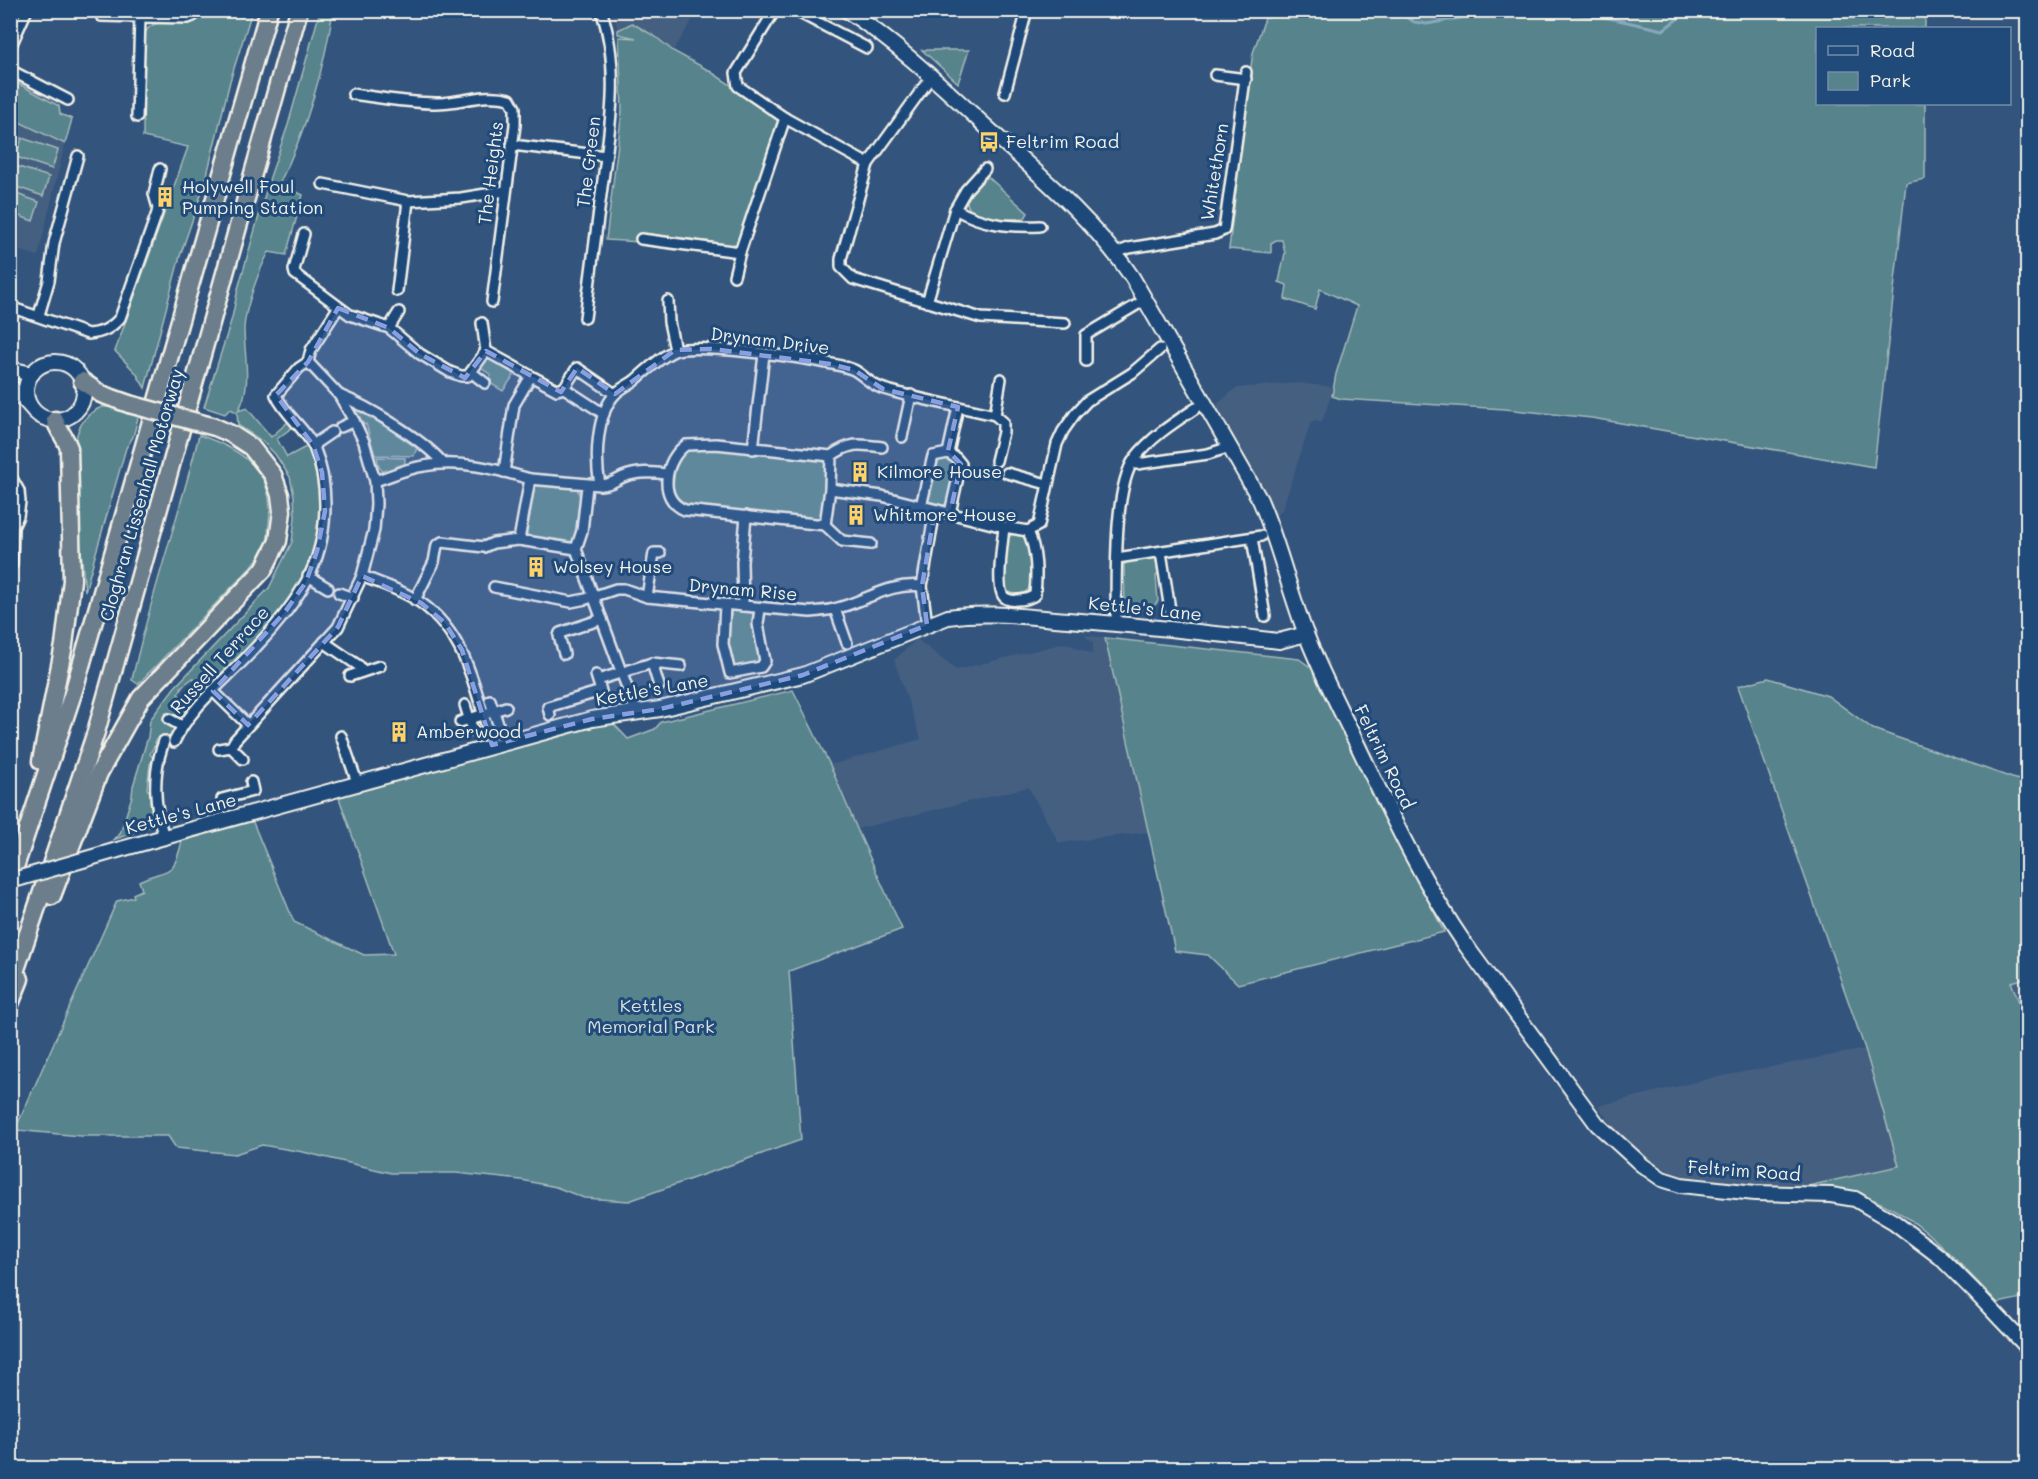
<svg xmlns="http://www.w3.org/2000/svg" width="2038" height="1479" font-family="Mali,sans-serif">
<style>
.built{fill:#455e81}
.green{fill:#56838c;stroke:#a5baba;stroke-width:1.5}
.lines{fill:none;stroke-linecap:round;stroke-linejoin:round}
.stream{stroke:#89a8bc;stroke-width:3}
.street-casing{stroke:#f4f1e8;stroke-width:14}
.secondary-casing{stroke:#f4f1e8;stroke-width:18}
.highway-casing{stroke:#f4f1e8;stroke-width:21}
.street{stroke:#1f4a7a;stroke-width:9}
.secondary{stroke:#1f4a7a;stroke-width:14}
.highway{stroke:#6c7d8b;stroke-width:16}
.secondary-bridge-casing{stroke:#f4f1e8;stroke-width:18;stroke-linecap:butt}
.highway-bridge-casing{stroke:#f4f1e8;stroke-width:21;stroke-linecap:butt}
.secondary-bridge{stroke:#1f4a7a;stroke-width:14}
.highway-bridge{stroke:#6c7d8b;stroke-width:16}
.marked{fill:#88a0e0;fill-opacity:0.2;stroke:#88a0e0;stroke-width:4.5;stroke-dasharray:12 8;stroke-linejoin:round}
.labels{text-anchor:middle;stroke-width:6;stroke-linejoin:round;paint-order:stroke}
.poi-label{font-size:18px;fill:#f4f1e8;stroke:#1f4a7a;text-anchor:start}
.street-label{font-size:18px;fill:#f4f1e8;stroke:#1f4a7a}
.park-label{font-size:18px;fill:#dce0da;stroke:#1f4a7a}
</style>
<rect width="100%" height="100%" fill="#33547d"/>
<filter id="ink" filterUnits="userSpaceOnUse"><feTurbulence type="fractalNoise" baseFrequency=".0167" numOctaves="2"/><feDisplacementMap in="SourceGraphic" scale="12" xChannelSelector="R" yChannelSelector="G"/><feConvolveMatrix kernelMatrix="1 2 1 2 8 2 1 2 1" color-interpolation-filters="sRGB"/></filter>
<g filter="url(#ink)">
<g class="built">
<polygon points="612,11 698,11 673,51 656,37 632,23 618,30"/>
<polygon points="10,118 65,144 38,256 11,248"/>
<polygon points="1297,383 1334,387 1322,422 1315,420 1311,422 1282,510 1274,517 1215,406 1236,388"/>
<polygon points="1084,635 1105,638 1148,832 1059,843 1028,787 857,829 830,765 921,739 894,660 917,639 956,670 1065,643 1093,654 1093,643"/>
<polygon points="2027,978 2027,1022 2011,982"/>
<polygon points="1865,1049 1899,1166 1799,1188 1686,1181 1645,1158 1621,1138 1598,1106 1707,1079"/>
</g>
<g class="green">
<path d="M1294,10C1327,11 1385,3 1413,21L1410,11H1925V28H1818V104H1925V179L1906,183L1874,467L1592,418L1505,409L1341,399L1332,396L1336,374L1357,306L1320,289L1315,309L1285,299L1287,285L1279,282L1285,253L1282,240H1276L1271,243V253L1229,249L1248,86L1253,53L1265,18Z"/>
<path d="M202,11H252L230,81L205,183L180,256L145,388L136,373L115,351L188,147L143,137L144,35C153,14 179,27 197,20Z"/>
<path d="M320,11H333C324,69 306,132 279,184L303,195L286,255L269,252C259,270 245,308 244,328C244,356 253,386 238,411L247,408L271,437L289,421L294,426L277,439L287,457L306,447C317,457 320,479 320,494C325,582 261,637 203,693H199L202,687L193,678L181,687L182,688L178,694L188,703L192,699L193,705L183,716L170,714L167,722L174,728L175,733L172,738L166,736L164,739L157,738L155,743L159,745L158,747L154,746L150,754L154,759L150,764L147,789L151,793L156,824L113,840L120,834L132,796L133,786L148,737L150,720L174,688L269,588L292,542L295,518L294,496L290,477L275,454L262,441L238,425L237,412L230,409L225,414L204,407L232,318L238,289L270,177L288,125Z"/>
<polygon points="632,23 656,37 673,51 708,70 773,113 779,122 778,131 741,241 732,245 643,233 641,242 606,240 622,111 619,37 636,38 618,34 618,30"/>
<polygon points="922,50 969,50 958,83"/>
<polygon points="10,79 59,106 60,114 72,119 65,144 11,118"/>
<polygon points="22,138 58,150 52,169 16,157"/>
<polygon points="13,165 49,177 43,196 11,185 11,172"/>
<path d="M985,174L1028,213L1025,218L996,220L971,211C959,195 974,186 985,174Z"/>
<polygon points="11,192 39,202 33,221 11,213"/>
<polygon points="489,360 495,361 516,372 503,391 488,382 491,375 481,368 486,361"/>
<path d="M102,407H113L139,414L133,437L126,448L85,591L78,518L76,439C79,423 87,413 102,407Z"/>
<polygon points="356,407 417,448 414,456 375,455 366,424 364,425 355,408"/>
<path d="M199,435C241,449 276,471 269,522C268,529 269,538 266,545C258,563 239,579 225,594C196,624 167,654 138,684L132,680C150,597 179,517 199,435Z"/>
<polygon points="703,446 822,459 827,465 821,516 816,519 686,505 675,496 673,487 676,460 685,450"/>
<polygon points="377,457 405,458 405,466 384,473 379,467"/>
<polygon points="939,458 952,460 955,464 953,481 946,504 943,505 928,501 927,496 935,462"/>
<path d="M537,485L577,489C584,499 577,534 571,544L530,537L526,533L533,487Z"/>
<path d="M1014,533C1039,534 1032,572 1029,589C1021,596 1015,595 1005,591L1003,582L1007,539Z"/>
<polygon points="1153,558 1156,559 1158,573 1156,576 1158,601 1154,606 1141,607 1141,611 1129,609 1125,605 1124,565 1129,561"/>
<polygon points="731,611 751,612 754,615 761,662 737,668 731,666 728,648"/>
<polygon points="1105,638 1299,659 1313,669 1444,932 1238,984 1208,955 1175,951"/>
<path d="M1768,678L1828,696L1873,729L2015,779L2027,781V978L2011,982L2027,1022V1297L1998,1303C1958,1263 1916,1210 1859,1195C1841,1190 1819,1190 1799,1188L1899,1166L1865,1049L1738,686Z"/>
<path d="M793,690L830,765L857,829L902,929L789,971L801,1140L629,1201L584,1198L556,1187L521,1180L456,1173H391L303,1152L262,1145L235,1154L176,1148L168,1136H81L15,1130L117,901L134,897L133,894L142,890L139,881C169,867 173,879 182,841L252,820L294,922L364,955L394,954L338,795L612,722L628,739L655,729L661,722Z"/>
</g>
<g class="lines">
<g class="stream">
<polyline points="1378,11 1405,16 1414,22 1427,24 1499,11 1542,12 1609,18 1663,30 1689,10"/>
<polyline points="1265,18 1294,10"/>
</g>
<g class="street-casing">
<g id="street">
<polyline points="775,10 736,73 738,86 785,118 868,164"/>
<polyline points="794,10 867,48"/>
<polyline points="101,16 140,17 137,117"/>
<polyline points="140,17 188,18 193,16 195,10"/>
<polyline points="10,48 27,10"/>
<polyline points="10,70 68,100"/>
<polyline points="1215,75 1246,79"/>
<polyline points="931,77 868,164 841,259 841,267 853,279 981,318 1065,323"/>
<polyline points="1005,93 1027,10"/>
<path d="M353,94C381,98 408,103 436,103C461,103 485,92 510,99L515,108V125L492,302"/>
<polyline points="512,145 606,156"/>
<polyline points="323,184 408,201 461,198 505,191"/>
<path d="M955,209C983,225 1009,227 1040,226"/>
<polyline points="304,234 294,270 295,274 350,315 389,328 420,354 450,372 461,376 468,376 486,351"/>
<polyline points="641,239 740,252 785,118"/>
<polyline points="1116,253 1129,248 1215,234 1224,230 1246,72"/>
<polyline points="734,276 740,252"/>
<polyline points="397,291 408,201"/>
<polyline points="668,301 669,322 675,350"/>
<polyline points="927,302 955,209 966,190 985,169"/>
<path d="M10,307L88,334C102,333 110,329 120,318L157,213L158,208L154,194L160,169"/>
<polyline points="39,315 49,281 54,243 78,156"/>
<path d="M585,318C591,274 596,231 602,187C610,129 621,67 601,10"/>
<polyline points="482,323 486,351 531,376"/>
<polyline points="389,328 399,312"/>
<polyline points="1086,361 1086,335 1145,300"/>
<polyline points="471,372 485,383"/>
<path d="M339,395C369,407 422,439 443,463"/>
<polyline points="604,414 564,388 577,368 615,394"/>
<polyline points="995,415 1003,422 1003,432 996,461"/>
<polyline points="341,427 354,421"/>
<polyline points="902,437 911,395"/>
<polyline points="313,445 332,432"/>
<polyline points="753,449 764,354"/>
<polyline points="948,453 958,407"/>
<path d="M831,456C851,442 859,444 882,447"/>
<polyline points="1132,463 1137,464 1208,454 1230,447"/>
<polyline points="504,472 514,405 531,376 557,390 564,388"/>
<polyline points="1007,473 1047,484"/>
<polyline points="10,475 19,491 20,502 18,516 13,527 12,565"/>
<path d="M375,481C391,476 407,468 424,466C459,459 496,469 530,479"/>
<path d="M600,485C610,485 614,481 623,477C637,471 652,472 667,474"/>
<path d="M587,486L582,531L576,549L519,540L530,479L600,485C595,459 596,415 615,394C620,389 628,385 634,381C646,371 660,357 674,351C693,342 833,360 854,370C865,376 870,385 884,389C920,400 958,406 995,415L1001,379"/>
<polyline points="830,489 882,496 1004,527 1028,531"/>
<polyline points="921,506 933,456 948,453 956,458 961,464 950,513"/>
<path d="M825,525L685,510C657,499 665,459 686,445L716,444L831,456"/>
<polyline points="825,525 830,489 831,456"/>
<polyline points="825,525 842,541 871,544"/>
<path d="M1004,527C1003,540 995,588 1004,597C1007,600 1013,601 1017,600C1024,600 1029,599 1035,595C1037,572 1037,552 1028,531"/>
<polyline points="1028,531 1039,525 1057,444 1063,431 1075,414 1087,401 1132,373 1160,349"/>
<polyline points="1252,538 1265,616"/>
<polyline points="576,549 636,712"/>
<polyline points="1161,552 1170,610"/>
<polyline points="1117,558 1261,536"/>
<polyline points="308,576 328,588"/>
<path d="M362,576C381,584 405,591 421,603C467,635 477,695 492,745"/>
<path d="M494,587L571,602L586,599L616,589H624L647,597L810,612C818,611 826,611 834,609C865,602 889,582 922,586"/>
<polyline points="339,593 353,598"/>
<polyline points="647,597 654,553 660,553"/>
<polyline points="415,600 434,562 437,545 442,542 484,547 493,543 519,540"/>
<polyline points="725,605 723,644 730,673 761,667 765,661 758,624 760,609"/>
<polyline points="743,606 742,562 746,516"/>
<polyline points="835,609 847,643"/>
<path d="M1116,623C1117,584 1112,489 1135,458C1151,437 1175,422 1196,408"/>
<polyline points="927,625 922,586 935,510"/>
<polyline points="324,642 359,666 361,672"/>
<polyline points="564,654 559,636 560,633 602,619"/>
<polyline points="652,663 659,686"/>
<polyline points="350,676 380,666"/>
<polyline points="598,680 652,663 681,666"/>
<polyline points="213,691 248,725"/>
<polyline points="490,700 498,724"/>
<polyline points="465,705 473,731"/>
<polyline points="550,715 548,707 601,691 596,675"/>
<polyline points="169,719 182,726"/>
<polyline points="460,722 506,707"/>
<polyline points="341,736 357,782"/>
<path d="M174,742C193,703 229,678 257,646C275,627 294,604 307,580C328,541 331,488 314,447C305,428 285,415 276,395L299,368L308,362"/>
<polyline points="219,749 231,747"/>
<polyline points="243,759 231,747 235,740 338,627 362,576 374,530 376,504 375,481 364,442 354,421 339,395 308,362 311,350 338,308"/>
<polyline points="222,799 253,791 251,782"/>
<path d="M164,838C154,804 152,774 164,741"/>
</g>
</g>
<g class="secondary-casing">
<g id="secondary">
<path d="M846,10C900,45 946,90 993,133C1043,178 1094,221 1132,277L1260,500C1279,544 1289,590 1306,634C1321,673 1340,709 1358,746C1391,815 1424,885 1467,947L1597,1124L1642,1165L1662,1179L1681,1185L1755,1193L1831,1195L1855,1199L1894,1222L1940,1257L1974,1291L2028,1348"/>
<circle cx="55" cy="391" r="29"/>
<polyline points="10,369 32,374"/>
<polyline points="10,386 30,406"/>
<path d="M114,851L592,719L660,709L803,675L948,617C988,611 1028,617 1068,620C1139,625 1209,633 1279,641L1306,634"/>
</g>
</g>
<g class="highway-casing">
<g id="highway">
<polyline points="82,381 101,394 129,404"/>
<path d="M41,761L64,645L72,580L69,448C65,437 58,430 55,420"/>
<polyline points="10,882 74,690 269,10"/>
<polyline points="52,896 99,773 141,698 264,569 278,541 282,511 280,495 273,475 251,447 231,434 215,427"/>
<polyline points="10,987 96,732 299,10"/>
<polyline points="10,1004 20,979"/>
</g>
</g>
<use href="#street" class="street"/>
<use href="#secondary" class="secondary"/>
<use href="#highway" class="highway"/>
<g class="secondary-bridge-casing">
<polyline id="secondary-bridge" points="10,881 114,851"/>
</g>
<g class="highway-bridge-casing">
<polyline id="highway-bridge" points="129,404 215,427"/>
</g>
<use href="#secondary-bridge" class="secondary-bridge"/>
<use href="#highway-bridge" class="highway-bridge"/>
</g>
</g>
<path class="marked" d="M338,308L389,328L420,354L465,378L486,351L561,392L577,368L615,394L675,350L711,349L830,364L854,370L883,389L958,407L948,451L961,464L950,513L935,510L922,586L927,625L803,675L660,709L592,719L492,745L462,650L445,623L421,603L362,576L338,627L248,725L213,691L285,612L306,582L317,551L325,511L322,472L313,445L276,395L308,362Z"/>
<defs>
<g id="bus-bare" transform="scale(1.62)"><path d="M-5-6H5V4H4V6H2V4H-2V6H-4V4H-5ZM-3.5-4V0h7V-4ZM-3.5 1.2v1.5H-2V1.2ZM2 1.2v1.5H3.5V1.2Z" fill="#ffd166" stroke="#1f4a7a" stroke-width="2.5" paint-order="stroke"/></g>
<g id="building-bare" transform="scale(1.62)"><path d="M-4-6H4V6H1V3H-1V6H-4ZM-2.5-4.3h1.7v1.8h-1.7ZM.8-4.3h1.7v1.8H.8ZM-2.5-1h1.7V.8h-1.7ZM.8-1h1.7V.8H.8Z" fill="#ffd166" stroke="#1f4a7a" stroke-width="2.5" paint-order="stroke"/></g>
</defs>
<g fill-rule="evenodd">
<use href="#bus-bare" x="989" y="142"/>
<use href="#building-bare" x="165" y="197"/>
<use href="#building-bare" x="860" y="472"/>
<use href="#building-bare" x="856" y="515"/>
<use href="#building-bare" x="536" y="567"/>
<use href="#building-bare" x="399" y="732"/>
</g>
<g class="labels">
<g class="poi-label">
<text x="1006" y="148">Feltrim Road</text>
<text x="182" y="193">Holywell Foul<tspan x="182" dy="21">Pumping Station</tspan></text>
<text x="877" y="478">Kilmore House</text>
<text x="873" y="521">Whitmore House</text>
<text x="553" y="573">Wolsey House</text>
<text x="416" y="738">Amberwood</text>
</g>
<g class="street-label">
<text transform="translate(589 162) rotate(-83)" y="6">The Green</text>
<text transform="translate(1215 172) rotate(-81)" y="6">Whitethorn</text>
<text transform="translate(491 173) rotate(-83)" y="6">The Heights</text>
<text transform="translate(770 341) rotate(7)" y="6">Drynam Drive</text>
<text transform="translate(142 495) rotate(-74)" y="6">Cloghran Lissenhall Motorway</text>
<text transform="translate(743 590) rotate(5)" y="6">Drynam Rise</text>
<text transform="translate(1145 609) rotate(6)" y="6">Kettle's Lane</text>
<text transform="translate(220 660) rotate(-48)" y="6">Russell Terrace</text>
<text transform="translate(652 690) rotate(-10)" y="6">Kettle's Lane</text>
<text transform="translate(1384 757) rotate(64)" y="6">Feltrim Road</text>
<text transform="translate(181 814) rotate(-15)" y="6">Kettle's Lane</text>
<text transform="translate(1744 1171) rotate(4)" y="6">Feltrim Road</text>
</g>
<g class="park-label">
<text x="651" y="1012">Kettles<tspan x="651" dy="21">Memorial Park</tspan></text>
</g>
</g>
<rect width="2038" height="1479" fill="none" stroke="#1f4a7a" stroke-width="36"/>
<rect x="18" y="18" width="2002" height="1443" fill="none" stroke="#f4f1e8" stroke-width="2" filter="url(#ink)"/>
<rect x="1816" y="27" width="195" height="78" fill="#1f4a7a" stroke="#748da6" stroke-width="1.5"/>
<rect x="1828" y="46" width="30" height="9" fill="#1f4a7a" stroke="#748da6" stroke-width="1.5"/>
<text x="1870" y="57" font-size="18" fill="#f4f1e8">Road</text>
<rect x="1828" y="72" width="30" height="18" fill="#56838c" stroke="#748da6" stroke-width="1.5"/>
<text x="1870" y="87" font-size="18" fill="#f4f1e8">Park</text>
</svg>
